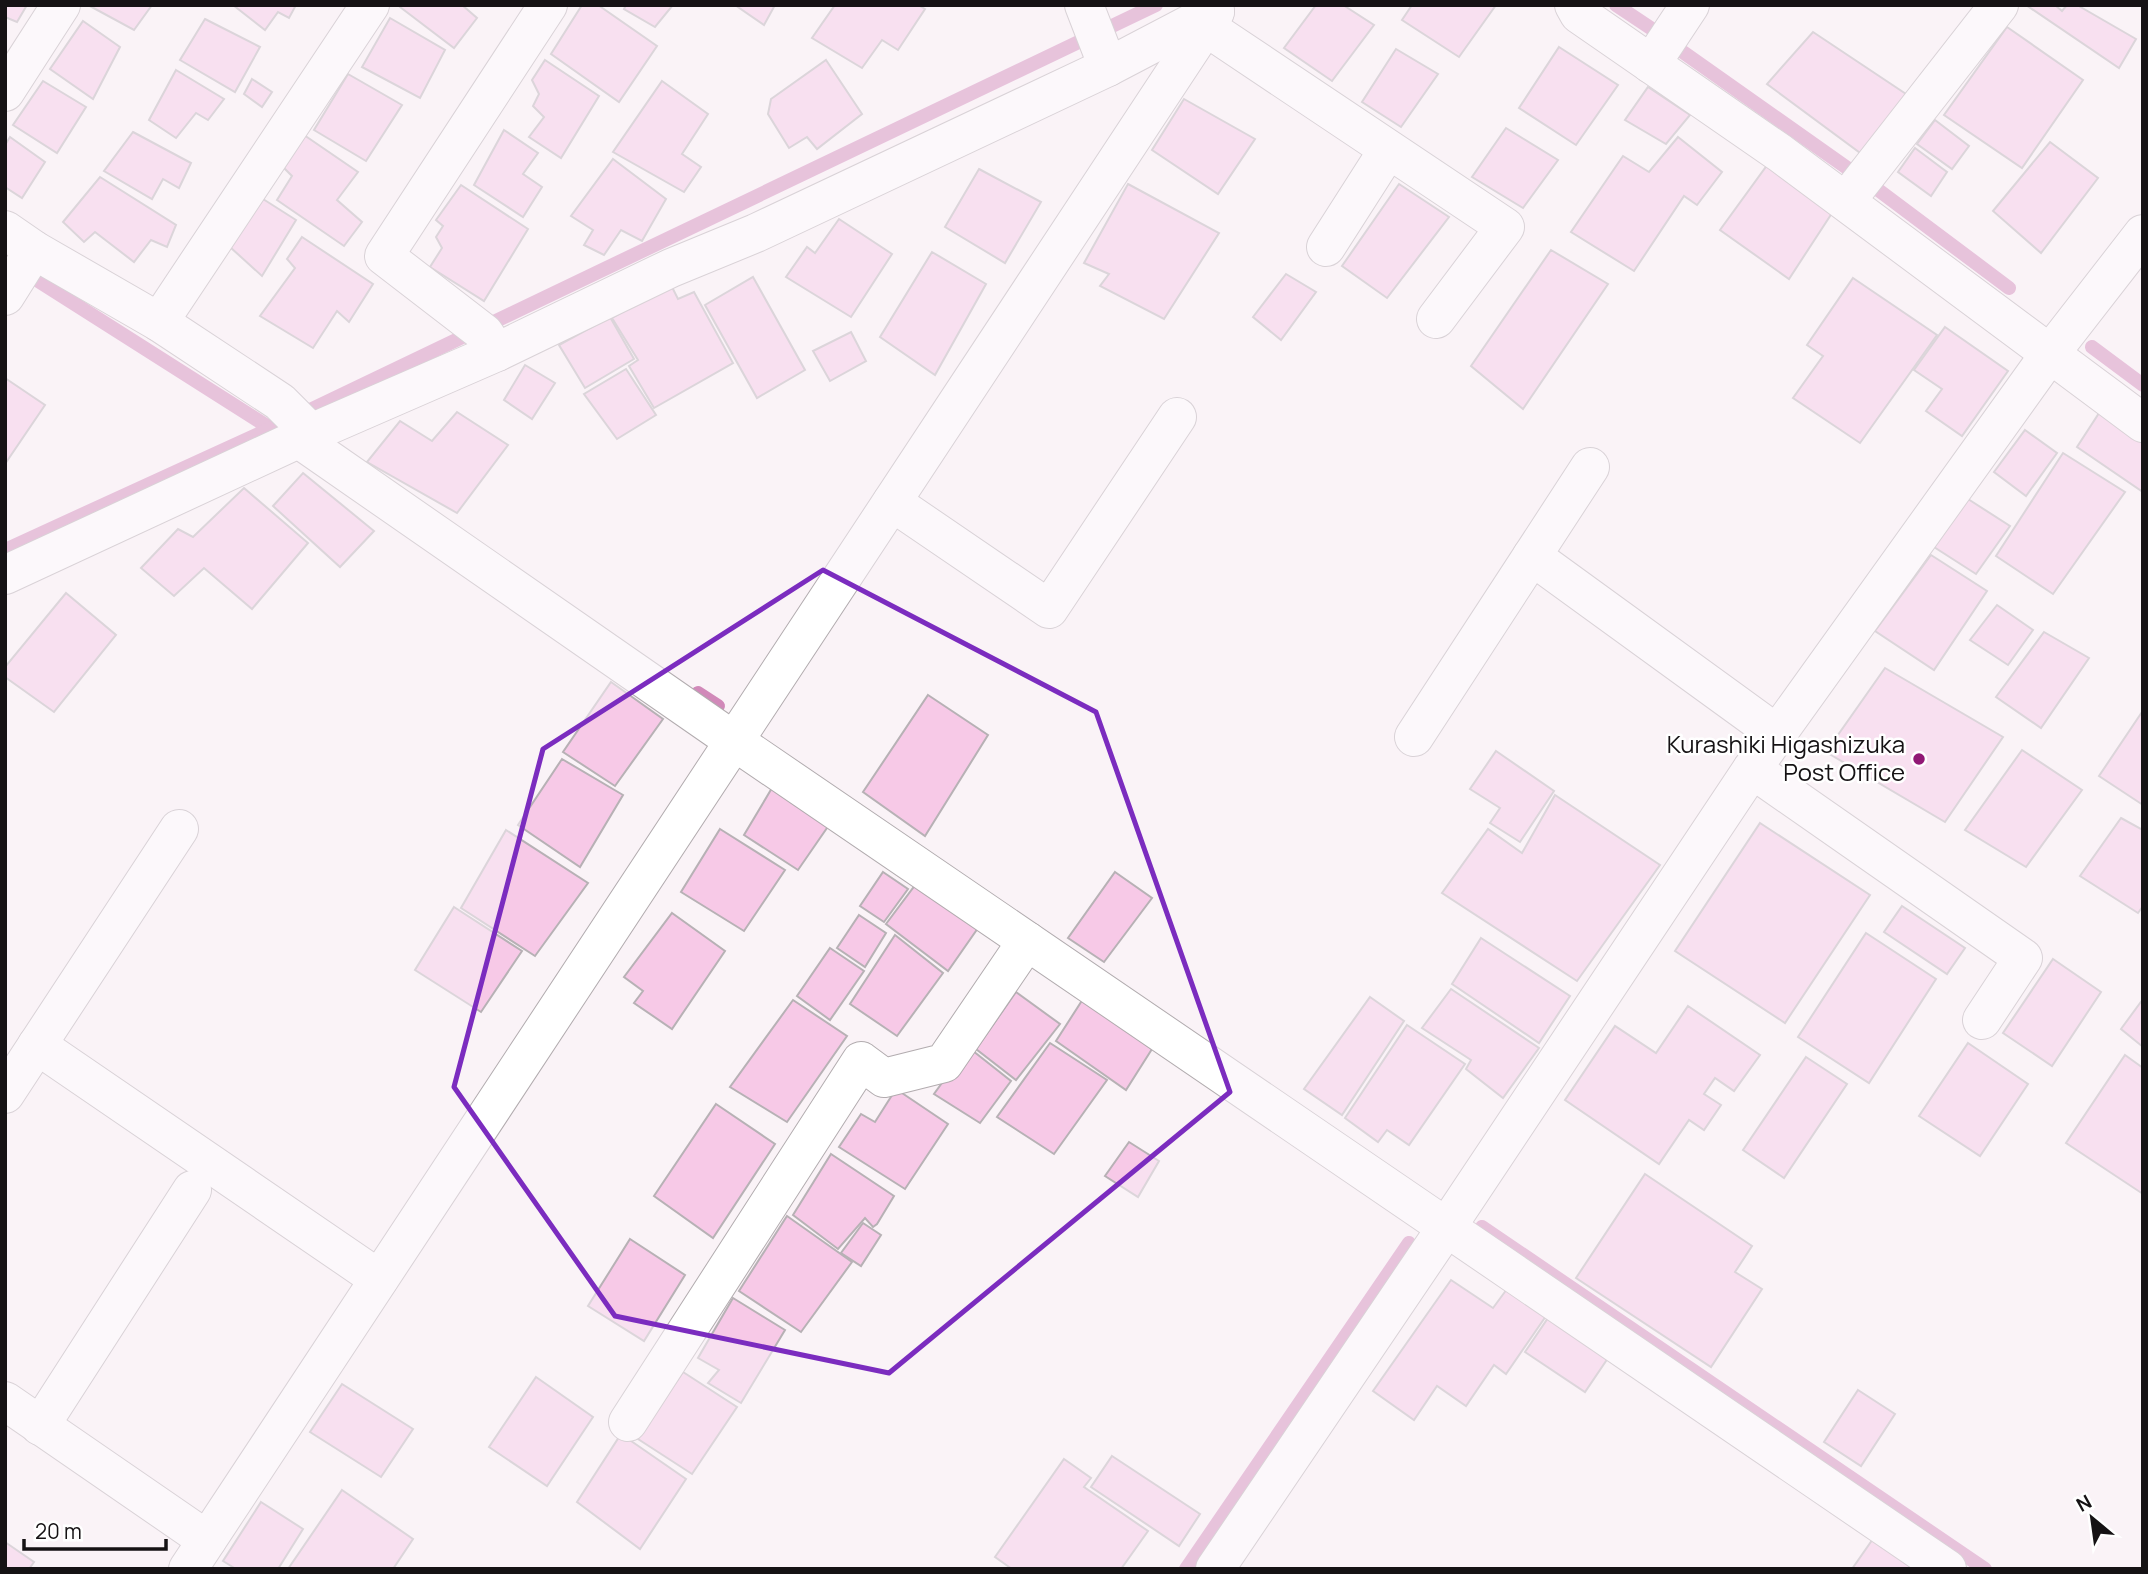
<svg xmlns="http://www.w3.org/2000/svg" width="2148" height="1574" font-family="Manrope,sans-serif">
<style>
.lines{fill:none;stroke-linecap:round;stroke-linejoin:round}
.stream{stroke:#d189b9;stroke-width:14}
.building{fill:#f7c9e7;stroke:#b7b1b5;stroke-width:2}
.street-casing{stroke:#b2acaf;stroke-width:40}
.street{stroke:#fff;stroke-width:38}
.marked{fill:none;stroke:#7b2cbf;stroke-width:5;stroke-linejoin:round}
.poi-dot{fill:#911875;stroke:#fff;stroke-width:2.5}
.labels{text-anchor:middle;stroke-width:5;stroke-linejoin:round;paint-order:stroke}
.poi-label{font-size:24px;fill:#151214;stroke:#fff;text-anchor:end}
</style>
<rect width="100%" height="100%" fill="#faf3f7"/>
<g class="lines">
<g class="stream">
<polyline points="1616,5 1658,33"/>
<polyline points="1680,50 1850,170"/>
<polyline points="1877,189 2009,288"/>
<polyline points="37,280 270,428"/>
<polyline points="2092,347 2143,385"/>
<polyline points="5,550 289,420 1156,5"/>
<polyline points="698,693 718,706"/>
<polyline points="1482,1227 1985,1569"/>
<polyline points="1186,1569 1409,1243"/>
</g>
</g>
<g class="building">
<polygon points="5,5 27,5 17,22 5,17"/>
<polygon points="88,5 152,5 134,30"/>
<polygon points="233,5 296,5 289,18 278,12 265,30"/>
<polygon points="401,5 462,5 477,18 454,48 400,7"/>
<polygon points="582,5 598,5 657,46 619,102 551,54"/>
<polygon points="626,5 673,5 655,27 624,9"/>
<polygon points="735,5 775,5 764,25"/>
<polygon points="835,5 918,5 925,9 898,50 882,40 862,68 812,38"/>
<polygon points="1316,5 1343,5 1374,25 1332,81 1284,48"/>
<polygon points="1412,5 1496,5 1459,57 1402,20"/>
<polygon points="2026,5 2055,5 2062,11 2067,5 2077,5 2136,39 2119,68"/>
<polygon points="390,18 445,50 420,98 362,67"/>
<polygon points="205,19 260,47 235,92 180,60"/>
<polygon points="83,21 120,47 93,99 50,69"/>
<polygon points="2007,27 2083,80 2022,168 1944,115"/>
<polygon points="1813,32 1909,96 1867,158 1767,84"/>
<polygon points="1559,47 1618,85 1576,145 1519,108"/>
<polygon points="1396,49 1438,74 1401,127 1362,102"/>
<polygon points="545,60 599,96 561,158 529,137 544,117 533,106 539,94 532,80"/>
<polygon points="826,60 862,114 817,149 807,137 789,148 768,114 771,99"/>
<polygon points="176,70 224,99 208,120 196,113 176,138 149,120"/>
<polygon points="348,74 402,105 366,161 314,130"/>
<polygon points="252,79 272,92 262,107 244,94"/>
<polygon points="43,81 86,107 57,153 13,125"/>
<polygon points="662,81 708,114 682,154 701,167 684,192 613,152"/>
<polygon points="1648,87 1690,115 1666,144 1625,120"/>
<polygon points="1184,99 1255,139 1218,194 1152,150"/>
<polygon points="1935,120 1969,146 1952,169 1917,144"/>
<polygon points="1506,128 1558,160 1523,208 1472,177"/>
<polygon points="504,130 538,153 523,174 542,187 523,217 474,185"/>
<polygon points="133,132 191,163 179,188 163,179 152,199 104,171"/>
<polygon points="304,135 358,172 337,200 362,222 344,246 277,200 292,176 284,168"/>
<polygon points="10,137 45,162 22,198 5,187 5,145"/>
<polygon points="1678,137 1722,172 1697,205 1684,196 1634,271 1571,232 1623,156 1649,172"/>
<polygon points="2050,142 2098,178 2041,253 1993,211"/>
<polygon points="1915,148 1947,172 1931,196 1898,172"/>
<polygon points="613,159 666,199 642,241 621,230 604,255 584,245 593,230 571,216"/>
<polygon points="1768,164 1834,210 1789,279 1720,230"/>
<polygon points="979,169 1041,202 1005,263 945,227"/>
<polygon points="100,177 176,225 167,247 151,240 134,262 95,232 84,242 63,222"/>
<polygon points="1128,184 1219,233 1164,319 1100,286 1109,274 1084,263"/>
<polygon points="1399,184 1449,217 1387,298 1342,266"/>
<polygon points="461,185 528,229 484,301 430,267 442,248 436,237 443,226 436,220"/>
<polygon points="263,199 296,220 262,276 230,247"/>
<polygon points="839,219 892,254 851,317 786,277 807,247 815,253"/>
<polygon points="302,237 373,284 349,322 337,311 313,348 260,316 295,268 287,259"/>
<polygon points="1551,250 1608,284 1523,409 1471,366"/>
<polygon points="932,252 986,284 935,375 880,337"/>
<polygon points="1286,274 1316,292 1281,340 1253,317"/>
<polygon points="753,277 805,370 757,398 705,305"/>
<polygon points="1853,278 1937,335 1860,443 1793,398 1823,356 1807,345"/>
<polygon points="671,285 678,299 694,292 733,363 654,408 629,366 638,360 612,318"/>
<polygon points="610,317 634,359 585,388 559,345"/>
<polygon points="1945,327 2008,371 1962,436 1926,411 1942,389 1914,370"/>
<polygon points="851,332 866,361 830,381 813,351"/>
<polygon points="525,365 555,383 532,419 504,400"/>
<polygon points="626,369 656,415 617,439 584,394"/>
<polygon points="5,378 45,405 5,464"/>
<polygon points="2103,407 2143,435 2143,492 2077,447"/>
<polygon points="457,412 508,445 457,513 367,462 400,421 432,441"/>
<polygon points="2025,430 2057,453 2026,496 1994,472"/>
<polygon points="2063,453 2125,492 2053,594 1996,556"/>
<polygon points="303,473 374,531 340,567 273,506"/>
<polygon points="244,488 308,543 252,609 204,568 174,596 141,568 178,529 193,537"/>
<polygon points="1968,499 2010,526 1976,574 1934,547"/>
<polygon points="1931,555 1987,591 1934,670 1875,631"/>
<polygon points="66,593 116,635 54,712 5,677 5,667"/>
<polygon points="1997,605 2033,630 2008,665 1970,640"/>
<polygon points="2044,632 2089,658 2041,728 1996,697"/>
<polygon points="1885,668 2003,737 1945,822 1826,752"/>
<polygon points="611,682 663,719 615,786 563,752"/>
<polygon points="928,695 988,735 925,836 863,792"/>
<polygon points="2142,712 2143,712 2143,805 2099,776"/>
<polygon points="2022,750 2082,790 2026,867 1965,830"/>
<polygon points="1496,751 1554,791 1520,842 1490,823 1500,808 1470,789"/>
<polygon points="562,759 623,795 580,867 518,825"/>
<polygon points="772,788 829,825 798,870 744,835"/>
<polygon points="1555,795 1660,865 1577,981 1442,893 1488,829 1522,853"/>
<polygon points="2121,818 2143,830 2143,906 2138,913 2080,876"/>
<polygon points="1760,823 1870,895 1785,1023 1675,951"/>
<polygon points="720,829 785,870 744,931 681,892"/>
<polygon points="506,830 588,883 535,956 461,908"/>
<polygon points="883,872 908,889 884,922 860,906"/>
<polygon points="1115,872 1152,898 1104,962 1068,938"/>
<polygon points="916,884 978,928 948,971 886,924"/>
<polygon points="1902,906 1965,948 1947,974 1884,932"/>
<polygon points="454,907 522,951 481,1012 415,970"/>
<polygon points="672,913 725,951 672,1029 634,1003 643,991 624,977"/>
<polygon points="859,915 886,933 865,967 837,948"/>
<polygon points="1866,933 1936,979 1869,1083 1798,1037"/>
<polygon points="895,935 943,973 897,1036 850,1004"/>
<polygon points="1481,938 1570,996 1539,1043 1452,984"/>
<polygon points="830,948 864,971 830,1020 797,996"/>
<polygon points="2053,959 2101,992 2052,1066 2003,1033"/>
<polygon points="1451,989 1539,1048 1503,1098 1466,1069 1471,1060 1422,1028"/>
<polygon points="1016,992 1060,1024 1016,1080 976,1049"/>
<polygon points="1370,997 1404,1021 1342,1115 1304,1089"/>
<polygon points="1083,999 1152,1049 1126,1090 1056,1041"/>
<polygon points="2143,999 2143,1047 2121,1029"/>
<polygon points="793,1000 847,1036 787,1122 730,1087"/>
<polygon points="1688,1006 1760,1055 1734,1091 1715,1078 1704,1094 1721,1105 1704,1130 1689,1120 1659,1164 1565,1100 1615,1026 1656,1053"/>
<polygon points="1407,1025 1465,1064 1409,1145 1387,1130 1378,1142 1345,1118"/>
<polygon points="1050,1043 1107,1080 1054,1154 997,1117"/>
<polygon points="1968,1043 2028,1084 1980,1156 1919,1116"/>
<polygon points="968,1047 1011,1081 980,1123 934,1094"/>
<polygon points="2125,1055 2143,1068 2143,1194 2066,1143"/>
<polygon points="1806,1057 1847,1084 1784,1178 1743,1150"/>
<polygon points="896,1089 948,1124 905,1189 839,1147 861,1114 875,1122"/>
<polygon points="716,1104 775,1144 713,1238 654,1196"/>
<polygon points="1129,1142 1159,1161 1138,1197 1105,1176"/>
<polygon points="831,1154 894,1196 877,1224 873,1227 865,1218 838,1249 793,1215"/>
<polygon points="1645,1174 1752,1246 1735,1272 1762,1289 1711,1367 1576,1278"/>
<polygon points="787,1216 852,1262 801,1332 739,1291"/>
<polygon points="863,1223 881,1235 861,1266 841,1253"/>
<polygon points="630,1239 685,1275 644,1341 588,1306"/>
<polygon points="1451,1280 1493,1308 1507,1289 1546,1316 1506,1374 1494,1365 1466,1406 1437,1386 1414,1420 1373,1391"/>
<polygon points="733,1298 785,1330 741,1403 708,1383 719,1370 698,1358"/>
<polygon points="1548,1318 1608,1358 1585,1392 1525,1352"/>
<polygon points="683,1372 737,1407 692,1474 638,1439"/>
<polygon points="536,1377 593,1417 547,1486 489,1447"/>
<polygon points="342,1384 413,1429 381,1477 310,1432"/>
<polygon points="1858,1390 1895,1414 1861,1466 1824,1442"/>
<polygon points="621,1434 686,1479 640,1549 577,1502"/>
<polygon points="1112,1456 1200,1514 1179,1546 1091,1487"/>
<polygon points="1064,1459 1091,1478 1084,1487 1148,1531 1121,1569 1012,1569 995,1557"/>
<polygon points="342,1490 413,1539 393,1569 288,1569"/>
<polygon points="261,1502 303,1529 278,1569 236,1569 223,1561"/>
<polygon points="1875,1536 1915,1569 1852,1569"/>
<polygon points="5,1542 34,1562 29,1569 5,1569"/>
</g>
<g class="lines">
<g class="street-casing">
<g id="street">
<polyline points="1084,5 1108,67"/>
<polyline points="1574,5 1579,14 1780,153 2143,423"/>
<polyline points="1206,27 1505,227 1436,319"/>
<polyline points="1651,64 1690,5"/>
<polyline points="5,92 61,5"/>
<polyline points="1846,201 1999,5"/>
<polyline points="5,230 34,250 159,322 280,402 311,433"/>
<polyline points="1326,247 1388,150"/>
<polyline points="5,296 34,250"/>
<polyline points="159,322 370,5"/>
<polyline points="497,352 484,333 384,256 548,5"/>
<polyline points="299,439 734,741 1947,1569"/>
<polyline points="892,502 1049,609 1177,417"/>
<polyline points="1532,556 1777,734"/>
<polyline points="5,575 311,433 497,352 671,268 756,233 1108,67 1215,11"/>
<polyline points="1414,737 1590,467"/>
<polyline points="1752,769 2023,958 1982,1020"/>
<polyline points="37,1045 379,1279"/>
<polyline points="5,1094 179,829"/>
<polyline points="5,1401 207,1540"/>
<polyline points="628,1422 861,1061 884,1078 944,1063 1027,941"/>
<polyline points="40,1426 192,1190"/>
<polyline points="188,1569 1215,12"/>
<polyline points="1215,1569 1446,1228 1752,769 2049,355 2143,234"/>
</g>
</g>
<use href="#street" class="street"/>
</g>
<path d="M0 0H2148V1574H0ZM823,570L1096,712L1230,1092L889,1373L615,1316L454,1087L543,749Z" fill="#faf3f7" fill-opacity=".55" fill-rule="evenodd"/>
<path class="marked" d="M823,570L1096,712L1230,1092L889,1373L615,1316L454,1087L543,749Z"/>
<circle class="poi-dot" cx="1919" cy="759" r="7"/>
<g class="labels">
<g class="poi-label">
<text x="1905" y="753">Kurashiki Higashizuka<tspan x="1905" dy="28">Post Office</tspan></text>
</g>
</g>
<rect width="2148" height="1574" fill="none" stroke="#151214" stroke-width="14"/>
<g transform="translate(2092 1518) rotate(331)" stroke="#ffffff" stroke-width="5" paint-order="stroke">
<path d="M0-5L12 26L0 18L-12 26Z" fill="#151214"/>
<text y="-10" font-size="19" font-weight="bold" text-anchor="middle" fill="#151214">N</text>
</g>
<path d="M24 1539v10h142v-10" fill="none" stroke="#151214" stroke-width="3.5"/>
<text x="35" y="1539" font-size="21" fill="#151214" stroke="#ffffff" stroke-width="5" paint-order="stroke">20 m</text>
</svg>
